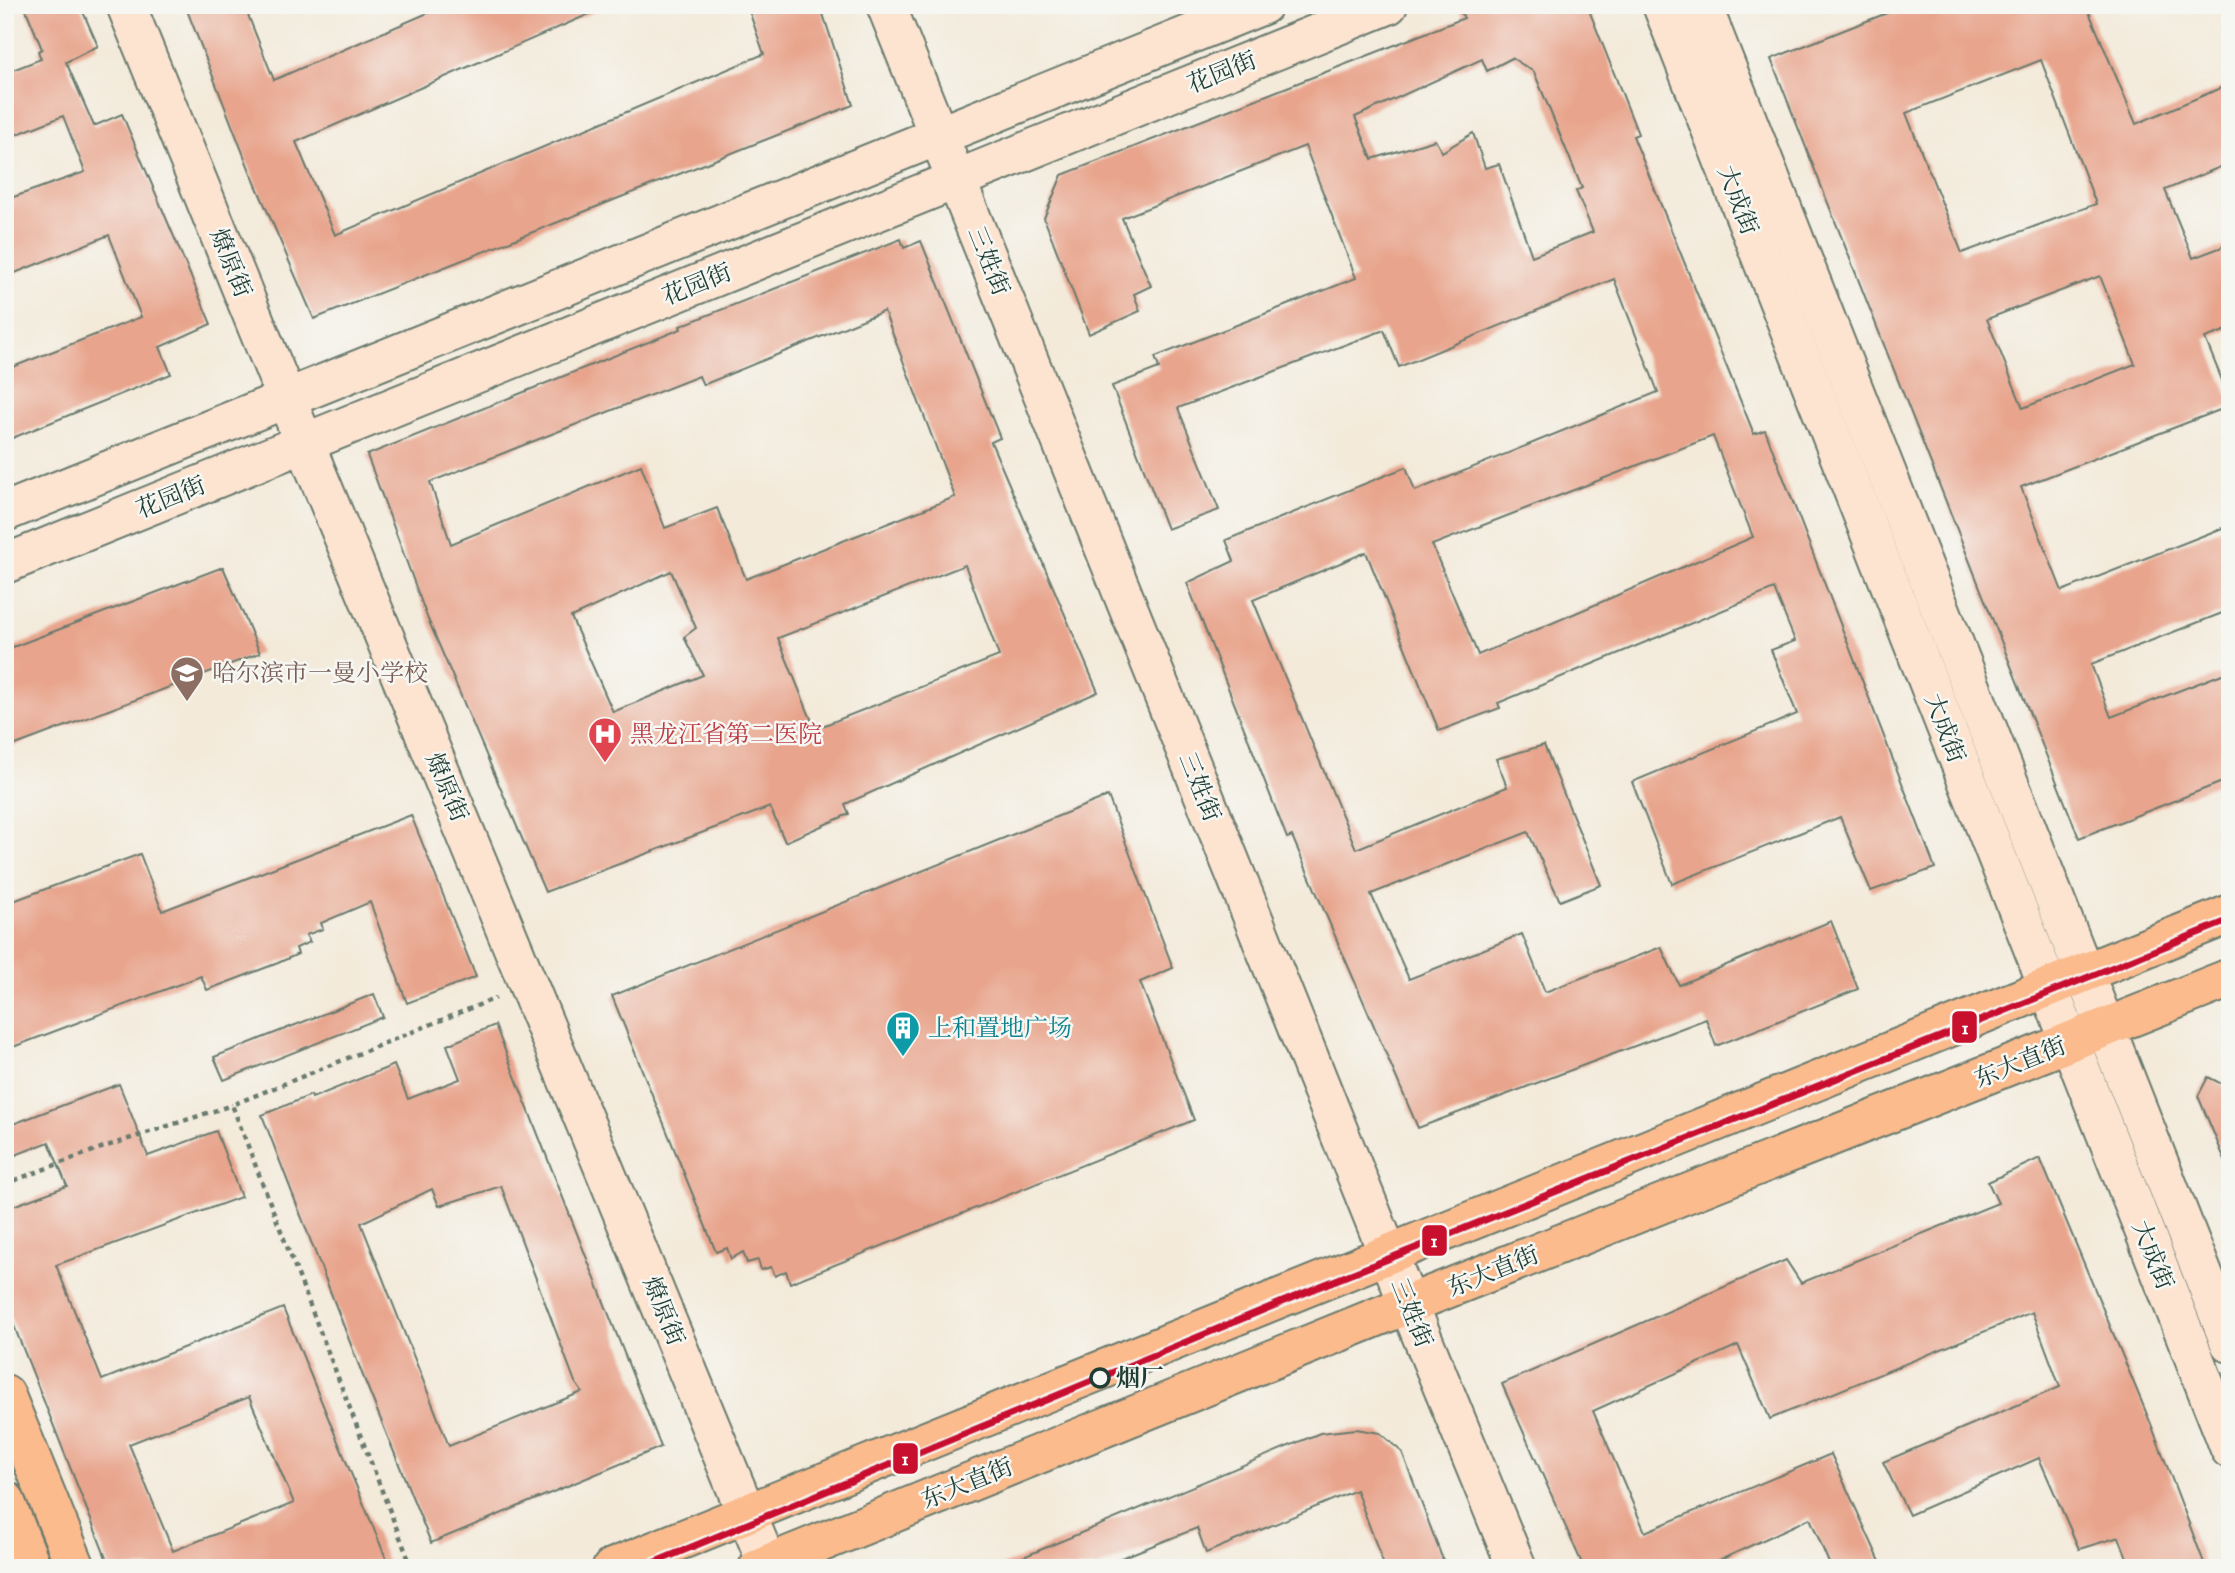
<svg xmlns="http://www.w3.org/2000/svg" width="2235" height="1573" font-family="'IM FELL English','Noto Serif SC',serif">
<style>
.building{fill:#e8a48c;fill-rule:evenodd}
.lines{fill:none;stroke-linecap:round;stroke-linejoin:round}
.secondary-casing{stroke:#697a6e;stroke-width:42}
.primary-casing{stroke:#697a6e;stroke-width:42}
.highway-casing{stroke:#697a6e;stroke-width:42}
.path{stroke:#697a6e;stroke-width:4.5;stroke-dasharray:5 5;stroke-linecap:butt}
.secondary{stroke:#fde4d1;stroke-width:38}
.primary{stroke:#fbbb8d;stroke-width:38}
.highway{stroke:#fbbb8d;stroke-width:38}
.metro-1-casing{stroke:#f6f6f2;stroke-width:12}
.metro-1{stroke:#c8102e;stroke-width:7}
.stop-dot{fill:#f6f6f2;stroke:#1f3d34;stroke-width:3.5}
.labels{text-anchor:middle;stroke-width:5;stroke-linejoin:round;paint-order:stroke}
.street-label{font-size:24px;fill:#1f3d34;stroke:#f6f6f2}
.education-label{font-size:24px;fill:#785e54;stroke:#f6f6f2;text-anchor:start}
.health-label{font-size:24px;fill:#be3a42;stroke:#f6f6f2;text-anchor:start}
.culture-label{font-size:24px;fill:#0d838f;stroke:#f6f6f2;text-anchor:start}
.stop-label{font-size:24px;font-weight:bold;fill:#1f3d34;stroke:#f6f6f2;text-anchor:start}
.line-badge{stroke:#f6f6f2;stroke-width:2.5}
.badge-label{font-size:19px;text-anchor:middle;font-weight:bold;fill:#fff}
</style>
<rect width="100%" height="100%" fill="#f6f6f2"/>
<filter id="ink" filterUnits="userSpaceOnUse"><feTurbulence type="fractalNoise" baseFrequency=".0143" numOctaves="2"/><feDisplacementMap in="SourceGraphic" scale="14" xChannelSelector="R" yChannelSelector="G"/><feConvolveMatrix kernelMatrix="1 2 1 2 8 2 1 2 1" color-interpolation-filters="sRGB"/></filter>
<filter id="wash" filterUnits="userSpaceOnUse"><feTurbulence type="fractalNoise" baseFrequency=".00686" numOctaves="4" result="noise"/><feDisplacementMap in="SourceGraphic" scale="28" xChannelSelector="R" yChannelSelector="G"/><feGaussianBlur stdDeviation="1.57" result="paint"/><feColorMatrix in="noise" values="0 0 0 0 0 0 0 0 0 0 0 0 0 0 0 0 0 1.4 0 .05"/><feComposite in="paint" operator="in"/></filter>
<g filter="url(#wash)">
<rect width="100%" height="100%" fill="#f3eada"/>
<g id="blocks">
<g class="building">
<polygon points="24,5 80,5 98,46 66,62 94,126 122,114 211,324 160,347 171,374 5,441 5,370 141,317 109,235 5,277 5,200 85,172 63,116 5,139 5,73 41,59 38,51 42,49"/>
<polygon points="185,5 244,5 274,80 446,5 610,5 296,142 335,235 764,54 747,5 820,5 853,105 314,319 250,171"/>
<path d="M1456,5H1587L1638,134L1633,136L1754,434L1765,430L1935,868L1871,891L1840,817L1672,884L1632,782L1797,714L1771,650L1795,641L1774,589L1498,703L1500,708L1439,731L1366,552L1253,600L1356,849L1507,787L1496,759L1544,745L1601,885L1560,901L1528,832L1371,894L1409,979L1522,934L1545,992L1661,947L1679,985L1831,921L1858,989L1716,1046L1706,1019L1418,1128L1292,836L1287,838L1187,583L1234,561L1226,540L1406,467L1415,491L1658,392L1614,279L1399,367L1384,330L1178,408L1219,510L1167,529L1112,386L1159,368L1155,357L1356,278L1305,146L1122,218L1151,286L1134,294L1140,311L1089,334L1044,218L1062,175L1464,18ZM1512,58L1534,72L1582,188L1576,191L1593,232L1532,256L1499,164L1485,168L1473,133L1442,152L1435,140L1372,159L1355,117L1482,59L1487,71ZM1713,436L1753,537L1478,655L1432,545Z"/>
<path d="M1907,5H2086L2136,124L2230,84V163L2165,190L2193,258L2230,244V329L2205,338L2230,400V406L2021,487L2062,591L2230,525V610L2091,664L2111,717L2230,671V779L2079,838L1771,59ZM2041,60L2096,204L1962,253L1906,113ZM2100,276L2135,364L2023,408L1987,319Z"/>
<path d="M901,239L904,248L921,241L1000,438L991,442L1098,692L845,804L849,814L785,842L770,807L545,892L427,617L367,455L681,329L680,326ZM884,311L955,497L746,579L717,508L665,528L641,465L451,544L430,482L699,376L703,385ZM965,565L999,656L815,729L778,638ZM671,571L696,628L684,637L703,675L613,712L571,617Z"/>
<polygon points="223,567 260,653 5,749 5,650"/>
<polygon points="1108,796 1173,968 1140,982 1194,1120 790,1283 786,1271 775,1276 771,1267 761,1270 758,1260 747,1263 743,1252 731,1259 727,1248 716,1252 612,996"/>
<polygon points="411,815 476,977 407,1003 370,902 321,923 323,929 306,935 310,942 296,948 298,954 278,963 207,990 201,976 5,1050 5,904 140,854 162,911"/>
<polygon points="374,994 383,1017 224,1080 214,1057"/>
<path d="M495,1025L661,1447L431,1543L363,1376L262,1115L311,1095L312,1098L394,1065L408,1099L460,1079L447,1045ZM501,1186L575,1382L582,1392L449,1446L361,1223L432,1189L439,1206Z"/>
<polygon points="2208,1077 2230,1088 2230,1172 2198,1096"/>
<path d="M119,1084L148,1156L216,1131L241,1197L56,1265L102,1380L283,1308L390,1568H110L5,1303V1209L67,1186L49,1142L5,1159V1127ZM249,1397L294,1503L173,1551L129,1444Z"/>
<polygon points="2040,1158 2151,1424 2206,1568 2131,1568 2119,1537 2079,1549 2039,1458 1909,1515 1883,1462 2060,1387 2032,1312 1770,1419 1738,1345 1593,1411 1645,1532 1831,1454 1883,1568 1831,1568 1810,1518 1703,1568 1584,1568 1502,1384 1786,1260 1801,1283 1998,1203 1988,1182"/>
<polygon points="1356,1429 1380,1433 1402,1452 1446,1568 1385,1568 1356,1490 1206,1553 1197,1528 1096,1568 997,1568 1320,1433"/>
</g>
</g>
</g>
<g filter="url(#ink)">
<use href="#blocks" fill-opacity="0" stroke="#697a6e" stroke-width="2"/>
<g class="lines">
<g class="secondary-casing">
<g id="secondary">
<polyline points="126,5 295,420 769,1568"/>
<polyline points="886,5 1388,1254 1517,1568"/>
<polyline points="1662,5 2230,1449"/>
<polyline points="1702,5 2230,1343"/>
<polyline points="5,512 1263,5"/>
<polyline points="5,564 1388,5"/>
</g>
</g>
<g class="primary-casing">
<g id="primary">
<polyline points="612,1568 2230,914"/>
<polyline points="758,1568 1409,1304 2230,978"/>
</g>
</g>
<g class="highway-casing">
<g id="highway">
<polyline points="5,1394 76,1568"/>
<polyline points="5,1500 32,1568"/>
</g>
</g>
<g class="path">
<polyline points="5,1184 98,1149 232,1105"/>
<polyline points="412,1568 232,1105 496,998"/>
</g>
<use href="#secondary" class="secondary"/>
<use href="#primary" class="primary"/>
<use href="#highway" class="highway"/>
<g class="metro-1-casing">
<polyline id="metro-1" points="641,1568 1321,1286 2230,920"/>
</g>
<use href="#metro-1" class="metro-1"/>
</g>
</g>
<defs>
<g id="school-pin" transform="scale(1.75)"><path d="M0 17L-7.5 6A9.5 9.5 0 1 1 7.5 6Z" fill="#8d6e63" stroke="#f6f6f2"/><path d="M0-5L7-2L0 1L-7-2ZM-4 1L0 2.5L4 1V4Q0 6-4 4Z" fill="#fff"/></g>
<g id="hospital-pin" transform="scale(1.75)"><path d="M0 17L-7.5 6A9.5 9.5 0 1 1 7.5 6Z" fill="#e0444e" stroke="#f6f6f2"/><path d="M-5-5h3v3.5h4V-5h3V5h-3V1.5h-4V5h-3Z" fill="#fff"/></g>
<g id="building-pin" transform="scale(1.75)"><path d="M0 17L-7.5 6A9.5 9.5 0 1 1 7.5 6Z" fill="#0f9aa8" stroke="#f6f6f2"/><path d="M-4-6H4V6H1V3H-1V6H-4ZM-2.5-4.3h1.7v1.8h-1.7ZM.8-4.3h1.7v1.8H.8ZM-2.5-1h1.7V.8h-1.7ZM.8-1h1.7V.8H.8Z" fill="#fff"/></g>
</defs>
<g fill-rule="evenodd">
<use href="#school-pin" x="187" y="673"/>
<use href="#hospital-pin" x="605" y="734"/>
<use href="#building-pin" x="903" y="1028"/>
</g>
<circle class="stop-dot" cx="1100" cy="1378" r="9"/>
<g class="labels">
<g class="street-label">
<text transform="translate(1222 72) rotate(-22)" y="8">花园街</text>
<text transform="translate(1738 200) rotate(69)" y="8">大成街</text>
<text transform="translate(989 261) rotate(68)" y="8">三姓街</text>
<text transform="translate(231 263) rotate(68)" y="8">燎原街</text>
<text transform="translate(697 284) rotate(-22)" y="8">花园街</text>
<text transform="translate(171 497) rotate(-22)" y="8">花园街</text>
<text transform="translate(1945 728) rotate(69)" y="8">大成街</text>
<text transform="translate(447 787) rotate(67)" y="8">燎原街</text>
<text transform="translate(1200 787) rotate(68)" y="8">三姓街</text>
<text transform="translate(2020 1062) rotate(-22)" y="8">东大直街</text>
<text transform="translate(2153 1255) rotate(68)" y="8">大成街</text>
<text transform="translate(1493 1271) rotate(-22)" y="8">东大直街</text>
<text transform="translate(664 1311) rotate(68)" y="8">燎原街</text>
<text transform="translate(1412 1313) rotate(68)" y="8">三姓街</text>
<text transform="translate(967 1483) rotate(-22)" y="8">东大直街</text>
</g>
<g class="education-label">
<text x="212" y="681">哈尔滨市一曼小学校</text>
</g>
<g class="health-label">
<text x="630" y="742">黑龙江省第二医院</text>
</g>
<g class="culture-label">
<text x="928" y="1036">上和置地广场</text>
</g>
<g class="stop-label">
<text x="1116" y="1386">烟厂</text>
</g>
</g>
<g class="line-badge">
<rect x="1951" y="1010" width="27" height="34" rx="7" fill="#c8102e"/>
<rect x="1421" y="1224" width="27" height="33" rx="7" fill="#c8102e"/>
<rect x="892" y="1442" width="27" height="33" rx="7" fill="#c8102e"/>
</g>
<g class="badge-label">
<text x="1965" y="1034">1</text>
<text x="1434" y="1247">1</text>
<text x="905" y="1465">1</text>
</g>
<rect width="2235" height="1573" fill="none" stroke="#f6f6f2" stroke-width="28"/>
</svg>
